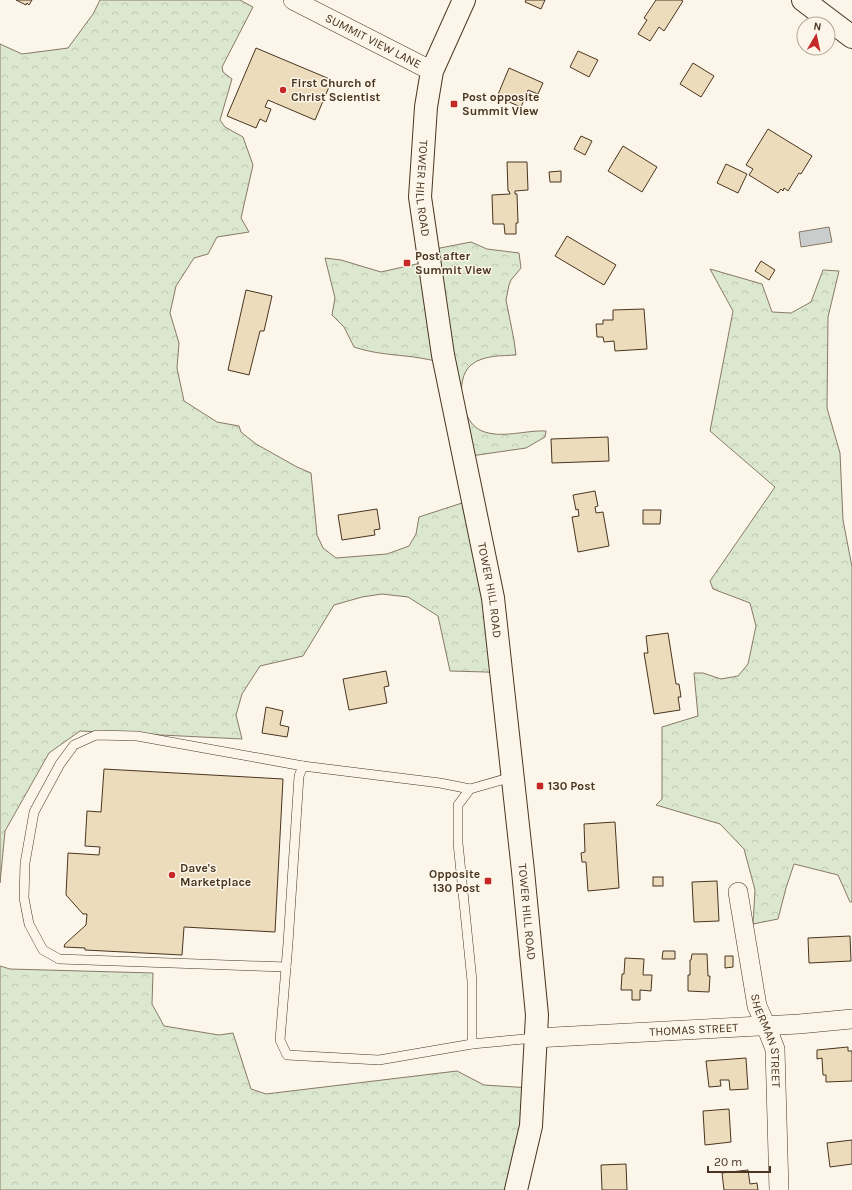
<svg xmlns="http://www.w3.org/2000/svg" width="852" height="1190" font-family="Karla,sans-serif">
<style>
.forest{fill:url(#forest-crowns);stroke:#887966}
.water{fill:#c9cecd;stroke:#887966}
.building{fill:#ecdcbc;stroke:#4a3520}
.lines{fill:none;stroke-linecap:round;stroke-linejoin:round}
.service-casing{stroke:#4a3520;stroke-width:10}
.minor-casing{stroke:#4a3520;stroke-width:20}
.secondary-casing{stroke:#4a3520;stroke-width:24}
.primary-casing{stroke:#4a3520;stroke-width:24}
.service{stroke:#fbf6e9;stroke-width:9}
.minor{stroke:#fbf6e9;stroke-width:19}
.secondary{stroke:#fbf6e9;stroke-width:22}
.primary{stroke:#fbf6e9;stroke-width:22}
.poi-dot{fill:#c62828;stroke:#fbf6e9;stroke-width:1.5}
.labels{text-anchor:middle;stroke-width:3;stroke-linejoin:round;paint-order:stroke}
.street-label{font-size:12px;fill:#4a3520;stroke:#fbf6e9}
.poi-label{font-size:12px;font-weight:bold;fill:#4a3520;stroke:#fbf6e9;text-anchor:start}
</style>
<defs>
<pattern id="forest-crowns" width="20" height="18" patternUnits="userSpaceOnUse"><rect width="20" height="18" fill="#dce7d0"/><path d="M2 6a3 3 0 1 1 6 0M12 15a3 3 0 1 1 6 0" fill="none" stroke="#bec7b2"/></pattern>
</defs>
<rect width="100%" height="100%" fill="#fbf6e9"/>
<g class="forest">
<polygon points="100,0 240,0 253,7 222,67 223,72 232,79 220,120 225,127 243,137 253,165 241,218 249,232 217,237 208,254 194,258 176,286 170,313 179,343 177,368 184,401 217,422 239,426 241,432 256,444 297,467 311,473 317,535 323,548 336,558 387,554 409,546 416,534 419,517 462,503 499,673 486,672 450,671 438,616 408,597 382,594 362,597 334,605 303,656 260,666 242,694 236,715 242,739 80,731 49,753 5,831 0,883 0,44 22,54 68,48 93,14"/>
<path d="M471,242L487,249L519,253L521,268L511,280L509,285L506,300L514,340L516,355C501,356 483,355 471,365C454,379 461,423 482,431C502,439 525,430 546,431L545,437L526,448L464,457L436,361C426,359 416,357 405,356C387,354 372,353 354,347L344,327L332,315L335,298L325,258L341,260L381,272L421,263L435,249Z"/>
<polygon points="710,269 762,284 772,312 791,313 811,302 823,270 839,271 828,317 827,408 840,453 843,520 852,567 852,902 850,902 838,875 794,864 786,888 778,919 753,924 755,890 744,849 720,824 656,805 662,799 662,727 698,716 694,673 703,673 721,679 738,676 748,664 756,626 750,603 713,589 710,581 775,487 710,431 733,311"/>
<polygon points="0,966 10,969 153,973 152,1004 164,1026 219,1035 233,1033 251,1089 266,1094 457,1071 484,1085 531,1088 515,1190 0,1190"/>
</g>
<polygon class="water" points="829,227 832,242 801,247 799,232"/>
<g class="building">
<polygon points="16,0 32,0 29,5 27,3 26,5"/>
<polygon points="526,0 545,0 541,9 525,2"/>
<polygon points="656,0 681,0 683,1 664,31 659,27 650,41 638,34 647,20 644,18"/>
<polygon points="256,48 332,80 315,120 268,100 265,107 271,109 266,122 260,119 256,128 227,116"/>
<polygon points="578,51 598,60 589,77 570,67"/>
<polygon points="693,63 714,76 701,97 680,84"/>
<polygon points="509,68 543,83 538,94 528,90 521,107 497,97"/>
<polygon points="768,129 812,156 801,174 799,173 788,191 784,188 783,191 781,189 778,193 749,175 753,169 746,165"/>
<polygon points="581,136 592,141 585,155 574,149"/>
<polygon points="623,146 657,167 642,192 608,171"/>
<polygon points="507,162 527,162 528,190 515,191 515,194 517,194 518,223 516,223 516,234 505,234 504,224 493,224 492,195 510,194 509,191 508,191"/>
<polygon points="726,164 747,174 738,193 717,183"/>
<polygon points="561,171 561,182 550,182 549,172"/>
<polygon points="567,236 616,265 604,285 555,256"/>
<polygon points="761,261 775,270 769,280 755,271"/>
<polygon points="246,290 272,296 264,331 260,331 249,375 228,370"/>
<polygon points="644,309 647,349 615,351 614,341 604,342 603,337 597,337 596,324 603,324 603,320 613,320 613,310"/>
<polygon points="608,437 609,461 552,463 551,439"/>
<polygon points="595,491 598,506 595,507 596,513 603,512 609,546 578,552 572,517 579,516 578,509 576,510 573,495"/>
<polygon points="377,509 380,529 374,530 375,535 342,540 338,515"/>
<polygon points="643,510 661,510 660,524 643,524"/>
<polygon points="668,633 676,684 679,684 681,697 678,697 680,710 654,714 644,653 648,653 646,636"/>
<polygon points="386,671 389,686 384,687 387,703 349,710 343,679"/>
<polygon points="266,707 283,711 280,725 289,727 287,737 262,733"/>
<polygon points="104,769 283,779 275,932 184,927 182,955 85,950 85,948 64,947 65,944 86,925 87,914 83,914 66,895 68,853 99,855 100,847 85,846 87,811 101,812"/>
<polygon points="615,822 619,888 588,891 586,862 582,862 581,853 585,852 584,824"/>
<rect x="653" y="877" width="10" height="9"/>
<polygon points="717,881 719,921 694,922 692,882"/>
<polygon points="850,936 851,961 809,963 808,938"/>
<polygon points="663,951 675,951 675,959 662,959"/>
<polygon points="692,954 707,954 708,976 710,976 709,992 688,991 688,975 690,975 690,960 691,960"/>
<polygon points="725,956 733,956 733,967 725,968"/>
<polygon points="625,958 644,959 643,975 652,975 651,991 640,990 640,1000 632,1000 632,990 621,990 622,974 624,974"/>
<polygon points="848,1047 848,1051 852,1051 852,1081 826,1082 826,1075 823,1075 822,1058 817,1059 817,1050"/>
<polygon points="746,1058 748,1089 730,1090 729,1080 720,1080 721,1086 709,1087 706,1061"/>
<polygon points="729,1109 731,1142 705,1145 703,1111"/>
<polygon points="852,1140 852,1164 830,1167 827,1143"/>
<polygon points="626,1164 627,1190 602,1190 601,1165"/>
<polygon points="748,1170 750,1184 757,1183 758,1190 724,1190 722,1173"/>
</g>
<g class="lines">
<g class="service-casing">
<g id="service">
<polyline points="303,766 299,776 288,943 280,1040 287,1055 379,1060 472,1044 535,1038"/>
<polyline points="470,789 458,805 458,843 472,981 472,1044"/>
<polyline points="286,967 59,959 43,950 29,924 24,898 25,863 34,812 60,764 74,745 96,735 137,736 303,766 440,783 470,789 512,777"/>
</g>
</g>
<g class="minor-casing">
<g id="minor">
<path id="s1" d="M293,0L432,71"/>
<path id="s2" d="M738,892L757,1006L766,1026L775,1049L779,1190"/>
<path id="s3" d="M535,1038L799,1024L852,1019"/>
</g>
</g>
<g class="secondary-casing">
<polyline id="secondary" points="803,0 852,37"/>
</g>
<g class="primary-casing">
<g id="primary">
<path id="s4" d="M464,0L432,71L426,107L420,197L443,355L493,598L523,871L537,1015L531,1126L516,1190"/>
</g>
</g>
<use href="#service" class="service"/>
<use href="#minor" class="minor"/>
<use href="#secondary" class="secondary"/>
<use href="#primary" class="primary"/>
</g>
<g class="poi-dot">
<circle cx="283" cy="90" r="4"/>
<rect x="450" y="100" width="8" height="8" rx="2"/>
<rect x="403" y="259" width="8" height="8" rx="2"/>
<rect x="536" y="782" width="8" height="8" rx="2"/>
<circle cx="172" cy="875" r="4"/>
<rect x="484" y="877" width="8" height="8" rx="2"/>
</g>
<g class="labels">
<g class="street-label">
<text dy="4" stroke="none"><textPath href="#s1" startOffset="90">SUMMIT VIEW LANE</textPath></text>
<text dy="4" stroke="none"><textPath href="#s4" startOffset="196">TOWER HILL ROAD</textPath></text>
<text dy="4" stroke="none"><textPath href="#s4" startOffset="604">TOWER HILL ROAD</textPath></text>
<text dy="4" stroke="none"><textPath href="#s4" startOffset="928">TOWER HILL ROAD</textPath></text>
<text dy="4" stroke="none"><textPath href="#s3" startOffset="159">THOMAS STREET</textPath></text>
<text dy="4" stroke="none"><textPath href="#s2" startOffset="152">SHERMAN STREET</textPath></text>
</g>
<g class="poi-label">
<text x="291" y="87">First Church of<tspan x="291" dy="14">Christ Scientist</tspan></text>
<text x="462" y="101">Post opposite<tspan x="462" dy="14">Summit View</tspan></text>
<text x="415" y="260">Post after<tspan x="415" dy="14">Summit View</tspan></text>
<text x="548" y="790">130 Post</text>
<text x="180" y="872">Dave's<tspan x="180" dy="14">Marketplace</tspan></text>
<text x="480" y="878" text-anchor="end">Opposite<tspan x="480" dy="14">130 Post</tspan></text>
</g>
</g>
<g transform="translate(816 36) rotate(9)"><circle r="19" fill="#fbf6e9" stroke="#b4a999"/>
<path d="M0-3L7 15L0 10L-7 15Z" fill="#c62828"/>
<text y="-6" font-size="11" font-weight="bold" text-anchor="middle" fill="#4a3520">N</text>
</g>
<path d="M708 1166v6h62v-6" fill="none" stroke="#4a3520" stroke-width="2"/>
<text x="714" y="1166" font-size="12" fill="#4a3520" stroke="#fbf6e9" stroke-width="3" paint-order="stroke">20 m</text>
</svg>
